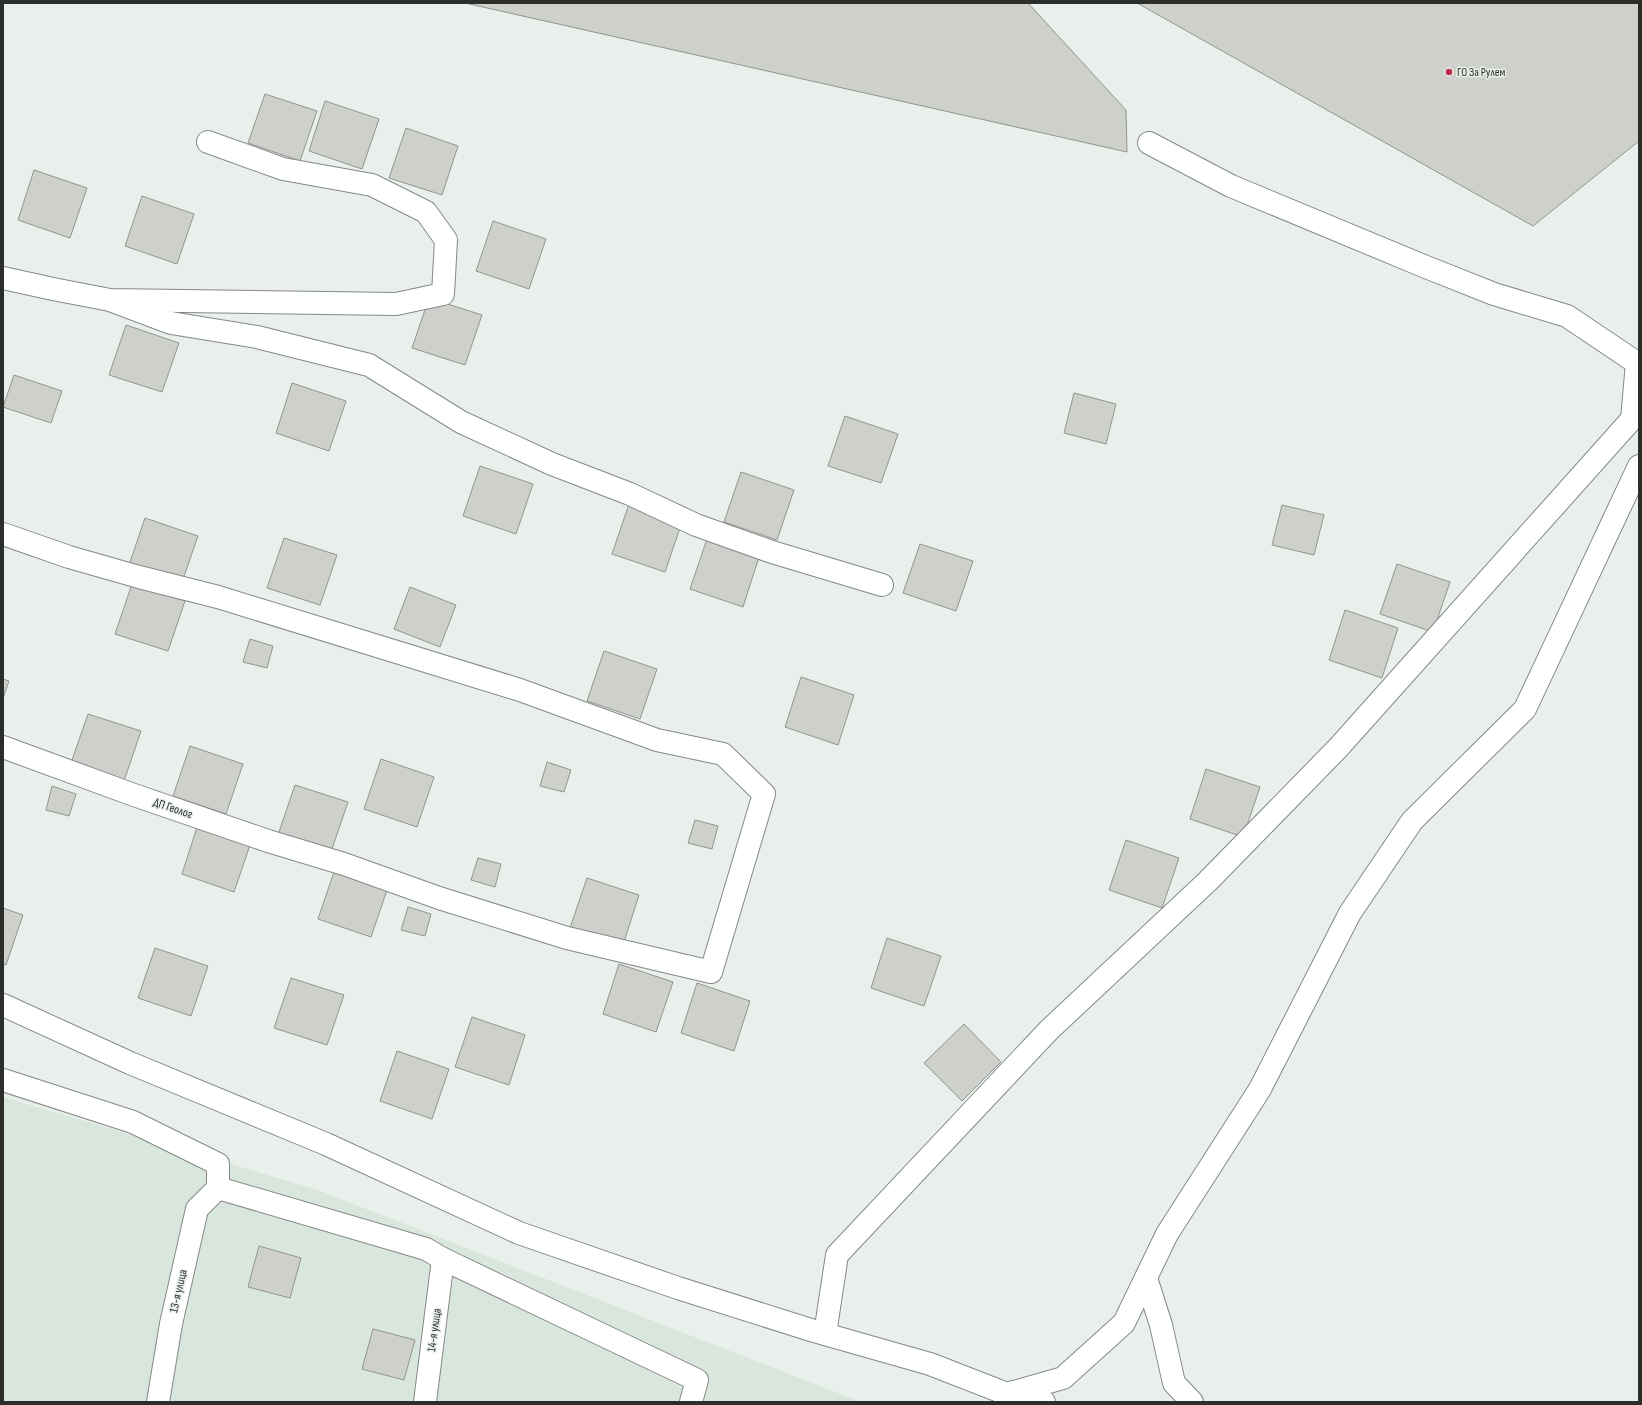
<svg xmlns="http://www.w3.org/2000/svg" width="1642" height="1405" font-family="'Sofia Sans Condensed',sans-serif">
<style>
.built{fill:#d9e6dd}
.building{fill:#ced1cb;stroke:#92958f}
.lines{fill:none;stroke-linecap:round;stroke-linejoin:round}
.minor-casing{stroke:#848a86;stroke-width:24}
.minor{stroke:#fff;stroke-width:22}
.poi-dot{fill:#bc2b47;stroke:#e9efea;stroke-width:1.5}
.labels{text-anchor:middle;stroke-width:3;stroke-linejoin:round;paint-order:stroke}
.poi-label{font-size:12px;fill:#2c2e2c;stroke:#e9efea;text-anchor:start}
.street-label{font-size:12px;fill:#2c2e2c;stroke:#e9efea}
</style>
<rect width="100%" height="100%" fill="#e9efea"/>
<polygon class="built" points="3,1097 315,1189 861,1402 3,1402"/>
<g class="building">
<polygon points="465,3 1028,3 1126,110 1127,152"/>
<polygon points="1137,3 1639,3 1639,141 1533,226"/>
<polygon points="265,94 317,111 300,161 248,143"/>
<polygon points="325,101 379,119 362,169 309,151"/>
<polygon points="406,128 458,146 442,195 389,178"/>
<polygon points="34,170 87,188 70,238 18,220"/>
<polygon points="142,196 194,214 177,264 125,246"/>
<polygon points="493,221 546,239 529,289 476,271"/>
<polygon points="429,298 482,315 465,365 412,348"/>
<polygon points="126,325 179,343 162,392 109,375"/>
<polygon points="14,375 62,391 51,423 3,407"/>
<polygon points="292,383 346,401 329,451 276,433"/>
<polygon points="1074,393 1116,404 1106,444 1064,433"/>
<polygon points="845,416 898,434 881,483 828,466"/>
<polygon points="480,466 533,484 516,534 463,516"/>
<polygon points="741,472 794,490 777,540 724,522"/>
<polygon points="629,504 682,522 665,572 612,554"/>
<polygon points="1282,505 1324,515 1314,555 1272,545"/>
<polygon points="145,518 198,536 181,585 128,568"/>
<polygon points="284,538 337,555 320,605 267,588"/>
<polygon points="707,539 759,557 743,607 690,589"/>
<polygon points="920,544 973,561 956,611 903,593"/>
<polygon points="1397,564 1450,582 1433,632 1380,614"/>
<polygon points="132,584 185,601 168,651 115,634"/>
<polygon points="410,587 456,605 440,647 394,629"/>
<polygon points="1345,610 1398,628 1382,678 1329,660"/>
<polygon points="250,639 273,646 267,668 243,662"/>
<polygon points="604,651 657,669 640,719 587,701"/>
<polygon points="801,677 854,695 838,745 785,727"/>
<polygon points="3,679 9,681 3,698"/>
<polygon points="88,714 141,731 124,781 71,763"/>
<polygon points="190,746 243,764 226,814 173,796"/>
<polygon points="381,759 434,777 417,827 364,809"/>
<polygon points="547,762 571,770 564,792 540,786"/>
<polygon points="1206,769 1260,787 1243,837 1190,819"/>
<polygon points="295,785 348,802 331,852 278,835"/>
<polygon points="52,786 76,794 69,816 46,810"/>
<polygon points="695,820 718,826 712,849 688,843"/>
<polygon points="198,824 251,842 234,892 182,874"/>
<polygon points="1126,840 1179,858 1162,908 1109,890"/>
<polygon points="478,858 501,864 495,887 471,880"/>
<polygon points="335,869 388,887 371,937 318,919"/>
<polygon points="587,878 639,895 623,945 570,928"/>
<polygon points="408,907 431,914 425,936 401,930"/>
<polygon points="3,908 23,915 6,965 3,964"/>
<polygon points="887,938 941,956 924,1006 871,988"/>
<polygon points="155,948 208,966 191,1016 138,998"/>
<polygon points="619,964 673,982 656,1032 603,1014"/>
<polygon points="291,978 344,995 327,1045 274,1028"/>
<polygon points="697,983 750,1001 734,1051 681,1033"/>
<polygon points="472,1017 525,1035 509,1085 455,1067"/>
<polygon points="964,1024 1001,1062 962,1101 924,1063"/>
<polygon points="397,1051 449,1069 432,1119 380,1101"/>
<polygon points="259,1246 301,1258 290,1298 248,1287"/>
<polygon points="373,1329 415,1340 404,1380 362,1369"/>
</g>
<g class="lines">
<g class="minor-casing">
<g id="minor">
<polyline points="1149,143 1231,186 1426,267 1494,294 1567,316 1637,363 1639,367"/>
<polyline points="3,278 53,289 110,300 396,304 443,294 446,240 426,212 372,185 283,169 208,142"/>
<polyline points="110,300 171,323 257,337 369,365 461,422 552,464 630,494 696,525 772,552 882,585"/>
<polyline points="3,534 69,557 139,577 218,597 520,690 657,740 723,754 764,794 711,972 567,938 439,898 344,864 268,841 134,795 3,747"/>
<polyline points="3,1005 130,1063 326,1144 519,1233 678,1288 814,1331 930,1364 1007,1394 1063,1378 1124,1323 1167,1234 1260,1089 1350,913 1412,821 1525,709 1639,466"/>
<polyline points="3,1080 133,1122 218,1164 218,1188 426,1249 443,1259 697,1380 691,1402"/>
<polyline points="1146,1278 1161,1325 1174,1383 1192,1402"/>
<polyline points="825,1334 837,1255 1049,1030 1208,881 1338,748 1632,419 1637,363"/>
<polyline points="1013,1392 1044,1402"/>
<polyline points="158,1402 171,1324 197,1209 218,1188"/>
<polyline points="425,1402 443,1259"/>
</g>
</g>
<use href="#minor" class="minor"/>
</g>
<circle class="poi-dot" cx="1449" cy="72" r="4"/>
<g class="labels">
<g class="poi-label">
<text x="1457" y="76">ГО За Рулем</text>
</g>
<g class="street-label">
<text transform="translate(173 808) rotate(19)" y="4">ДП Геолог</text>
<text transform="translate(178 1291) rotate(-77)" y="4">13-я улица</text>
<text transform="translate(434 1330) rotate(-82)" y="4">14-я улица</text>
</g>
</g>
<rect width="1642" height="1405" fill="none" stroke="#2c2e2c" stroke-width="8"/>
</svg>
